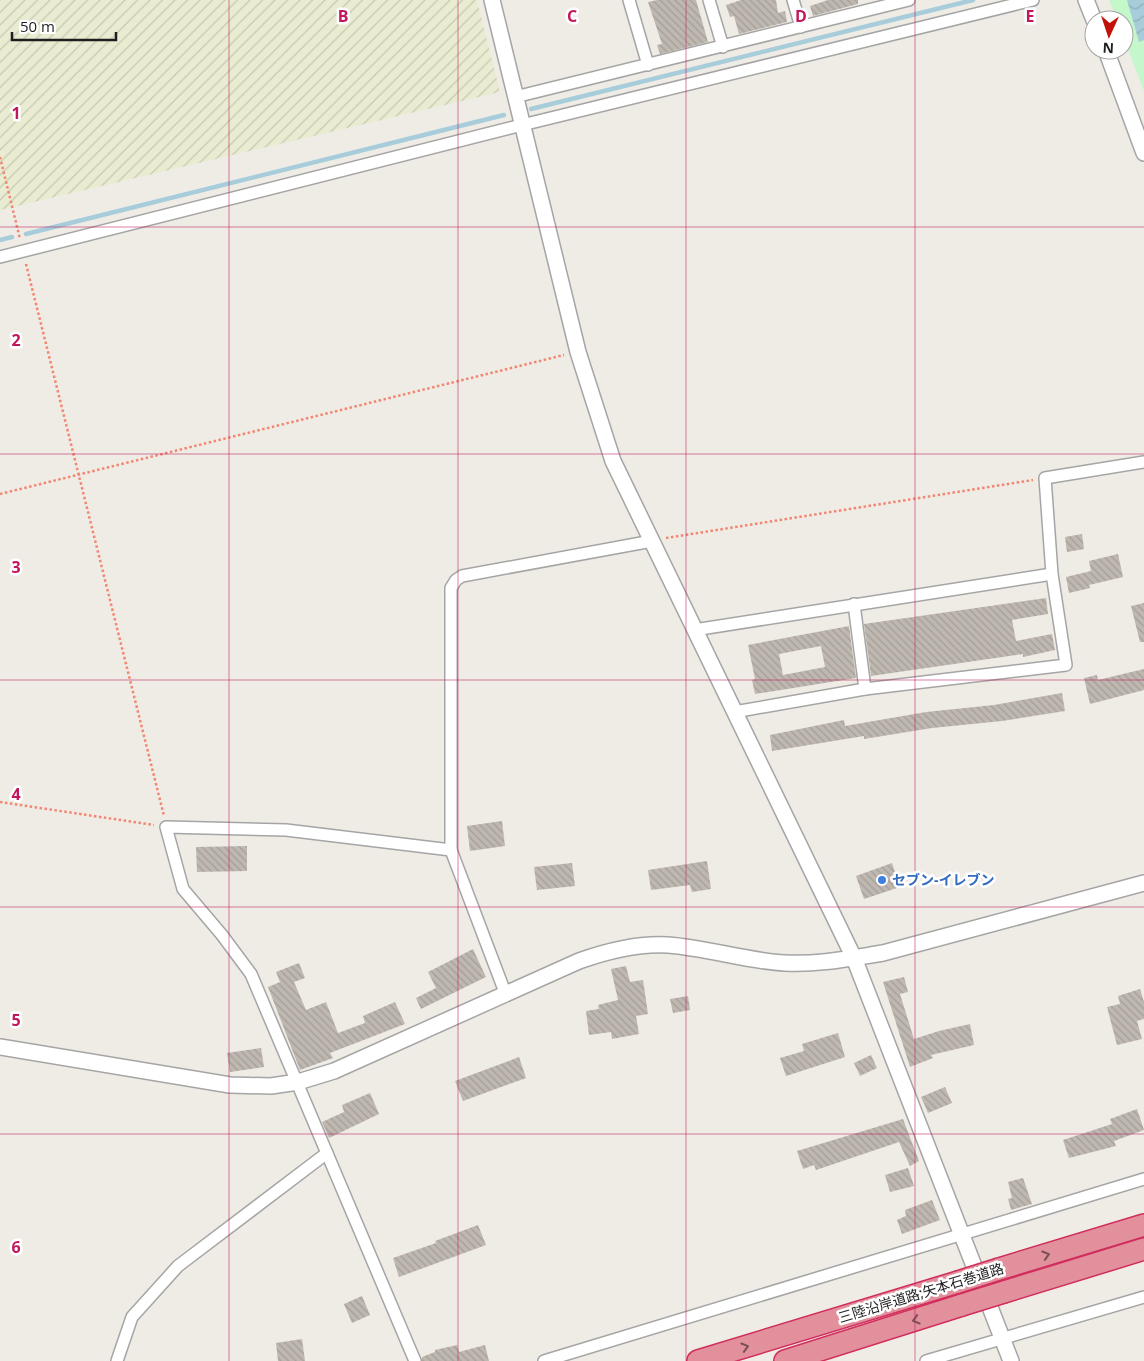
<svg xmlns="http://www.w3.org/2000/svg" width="1144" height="1361" font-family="'Open Sans','Noto Sans JP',sans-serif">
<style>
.farmland{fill:url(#farmland-furrows)}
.park{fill:#c4f7ca}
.water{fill:url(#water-waves)}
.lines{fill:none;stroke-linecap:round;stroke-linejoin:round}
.stream{stroke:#a7ccda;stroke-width:4.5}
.building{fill:url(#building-back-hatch);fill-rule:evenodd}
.minor-casing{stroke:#a5a5a5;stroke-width:14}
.tertiary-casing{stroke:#a5a5a5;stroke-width:18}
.motorway-casing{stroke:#d12d5d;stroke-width:24}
.path{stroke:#f38572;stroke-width:2.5;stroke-dasharray:2.5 2.5;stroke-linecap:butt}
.minor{stroke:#fff;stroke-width:11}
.tertiary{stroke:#fff;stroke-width:15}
.motorway{stroke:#e2909c;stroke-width:21}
.motorway-bridge-casing{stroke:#d12d5d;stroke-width:24;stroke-linecap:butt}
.motorway-bridge{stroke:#e2909c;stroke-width:21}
.oneway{stroke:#765157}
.grid{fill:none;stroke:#c2185b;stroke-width:1;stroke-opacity:0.55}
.shop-dot{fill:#3f7fe0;stroke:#fff;stroke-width:2}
.labels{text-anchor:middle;stroke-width:5;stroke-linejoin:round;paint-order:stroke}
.shop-label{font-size:14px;font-weight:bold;fill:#366cbe;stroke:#fff;text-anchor:start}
.street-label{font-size:14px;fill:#1e1e1e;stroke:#fff}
.grid-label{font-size:16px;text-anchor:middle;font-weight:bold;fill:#c2185b;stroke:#fff;stroke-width:5;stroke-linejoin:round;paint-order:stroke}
</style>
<defs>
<pattern id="farmland-furrows" width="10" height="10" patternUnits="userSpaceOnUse" patternTransform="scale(1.25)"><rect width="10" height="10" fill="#e9ecd1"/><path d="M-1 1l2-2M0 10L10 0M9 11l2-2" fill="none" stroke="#c7cab3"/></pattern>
<pattern id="water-waves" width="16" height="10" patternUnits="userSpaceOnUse" patternTransform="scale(1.25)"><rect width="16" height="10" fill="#a7ccda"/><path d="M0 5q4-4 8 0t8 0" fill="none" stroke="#8fafbb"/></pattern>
<pattern id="building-back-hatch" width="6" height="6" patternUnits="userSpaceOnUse" patternTransform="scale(1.25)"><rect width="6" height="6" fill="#bfb8b1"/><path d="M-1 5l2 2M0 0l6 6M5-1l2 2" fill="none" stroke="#a49e98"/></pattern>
</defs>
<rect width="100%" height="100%" fill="#efece5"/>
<polygon class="farmland" points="0,0 477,0 500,92 0,210"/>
<polygon class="park" points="1109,0 1144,0 1144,91 1124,39 1124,20 1117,20"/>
<polygon class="water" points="1127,0 1144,0 1144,40 1139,42"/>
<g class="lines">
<g class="stream">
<polyline points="531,109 973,0"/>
<polyline points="26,234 504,115"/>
<polyline points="0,240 12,237"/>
</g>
</g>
<g class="building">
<polygon points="657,0 696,0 708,42 660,54 657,45 662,44 648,2"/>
<polygon points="741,0 776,0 778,13 785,11 787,22 739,34 734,16 730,17 726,5"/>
<polygon points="828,0 858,0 858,4 813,16 810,6"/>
<polygon points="1082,534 1084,549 1067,552 1065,537"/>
<polygon points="1118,554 1123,577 1089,585 1090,588 1069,593 1066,577 1091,571 1089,561"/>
<polygon points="1046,598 1048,614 1012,620 1016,641 1052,634 1055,650 1023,657 1023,654 871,676 864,624"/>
<polygon points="1144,603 1144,642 1140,642 1131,606"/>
<path d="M849,626L856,678L755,694L752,680L755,679L748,645ZM821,646L825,667L783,675L779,654Z"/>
<polygon points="1144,669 1144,690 1090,704 1084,678 1097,675 1098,680"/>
<polygon points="1062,693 1065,711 1002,721 932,728 864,739 864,736 772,751 770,735 844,720 845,726 926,712 994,705"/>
<polygon points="502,821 505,846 470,851 467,826"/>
<polygon points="247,846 247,871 197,872 196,847"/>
<polygon points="707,861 711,889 692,892 690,885 651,890 648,870"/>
<polygon points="572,863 575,886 537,890 534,867"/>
<polygon points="892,863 900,887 864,899 856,876"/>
<polygon points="473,949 486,977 421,1009 416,998 436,988 428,972"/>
<polygon points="299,963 305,978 294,982 306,1010 326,1002 338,1033 365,1023 363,1016 395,1002 405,1024 330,1053 333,1058 300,1070 268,987 280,982 276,972"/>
<polygon points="626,966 630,982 643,980 648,1014 636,1016 639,1034 612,1039 611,1032 589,1035 586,1011 599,1009 598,1005 618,1000 611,969"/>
<polygon points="904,977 908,992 900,994 914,1039 939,1031 970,1024 974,1045 931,1055 933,1058 910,1067 883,982"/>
<polygon points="1140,989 1144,1002 1144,1019 1137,1021 1142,1039 1117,1045 1107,1007 1120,1004 1118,996"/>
<polygon points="688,996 690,1010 673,1013 670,999"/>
<polygon points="838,1033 845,1057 786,1076 780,1058 804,1051 802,1044"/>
<polygon points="261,1048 264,1067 230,1072 227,1053"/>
<polygon points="871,1055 877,1068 860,1076 854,1063"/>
<polygon points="519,1057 526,1078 463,1101 455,1081"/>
<polygon points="945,1087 952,1103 928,1113 921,1097"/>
<polygon points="370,1093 379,1114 329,1138 322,1122 344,1112 342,1105"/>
<polygon points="1137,1109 1144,1130 1114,1141 1116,1146 1069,1158 1063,1140 1112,1124 1110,1119"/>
<polygon points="903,1119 919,1161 910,1166 899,1142 816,1170 814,1165 803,1169 797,1151"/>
<polygon points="908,1168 914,1186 890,1192 885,1175"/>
<polygon points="1023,1178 1032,1204 1011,1210 1008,1199 1012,1198 1008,1182"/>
<polygon points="932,1200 940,1220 902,1234 897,1220 906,1216 905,1210"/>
<polygon points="478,1225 486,1245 399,1277 393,1258 436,1243 435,1241"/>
<polygon points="362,1296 370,1315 352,1323 344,1304"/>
<polygon points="302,1339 305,1361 278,1361 276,1343"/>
<polygon points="457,1345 459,1352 485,1345 489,1361 422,1361 422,1357 435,1352 435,1350"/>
</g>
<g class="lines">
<g class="minor-casing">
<g id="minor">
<polyline points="629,0 648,65"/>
<polyline points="709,0 723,47"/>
<polyline points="793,0 801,27"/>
<polyline points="515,97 909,0"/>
<polyline points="0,257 522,125 1033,0"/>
<polyline points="854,604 865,689"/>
<polyline points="694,630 1052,574"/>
<polyline points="734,712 865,689 1066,665 1052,574 1045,478 1144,462"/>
<polyline points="506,995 451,850 451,588 456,580 462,576 652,541"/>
<polyline points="117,1361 132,1317 178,1266 327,1153"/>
<polyline points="415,1361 251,974 222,935 183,889 166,827 286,830 451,850"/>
<polyline points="544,1361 1144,1179"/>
<polyline points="926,1361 1144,1297"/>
</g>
</g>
<g class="tertiary-casing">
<g id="tertiary">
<polyline points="492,0 578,352 613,461 854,958 1011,1361"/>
<polyline points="1086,0 1094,20"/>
<polyline points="1106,50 1144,153"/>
<path d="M0,1047L230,1085L271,1086L298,1082L334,1071L579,961C607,951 638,943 668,945C708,948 746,961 785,963C817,965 851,958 883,953L1144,883"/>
</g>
</g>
<g class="motorway-casing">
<g id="motorway">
<polyline points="999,1269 1144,1225"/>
<polyline points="1004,1292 1144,1249"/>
<polyline points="698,1361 958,1282"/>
<polyline points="785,1361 962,1305"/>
</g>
</g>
<g class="path">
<polyline points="0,157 20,239"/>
<polyline points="26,264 164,816"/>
<polyline points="0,494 564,355"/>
<polyline points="666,538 1033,480"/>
<polyline points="0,802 154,825"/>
</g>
<use href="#minor" class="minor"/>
<use href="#tertiary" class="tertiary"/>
<use href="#motorway" class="motorway"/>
<g class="motorway-bridge-casing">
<g id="motorway-bridge">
<polyline points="958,1282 999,1269"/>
<polyline points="962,1305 1004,1292"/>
</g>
</g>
<use href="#motorway-bridge" class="motorway-bridge"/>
</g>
<defs><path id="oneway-chevron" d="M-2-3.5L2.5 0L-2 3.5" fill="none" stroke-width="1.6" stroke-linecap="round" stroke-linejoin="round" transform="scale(1.25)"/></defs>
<g class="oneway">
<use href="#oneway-chevron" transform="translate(1046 1255) rotate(-17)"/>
<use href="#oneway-chevron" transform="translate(916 1320) rotate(163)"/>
<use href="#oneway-chevron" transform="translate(745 1347) rotate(-17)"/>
</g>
<path class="grid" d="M229,0V1361M458,0V1361M686,0V1361M915,0V1361M0,227H1144M0,454H1144M0,680H1144M0,907H1144M0,1134H1144"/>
<circle class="shop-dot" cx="882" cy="880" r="5"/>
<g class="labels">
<g class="shop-label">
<text x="892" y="885">セブン-イレブン</text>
</g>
<g class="street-label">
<text transform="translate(921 1293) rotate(-17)" y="5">三陸沿岸道路;矢本石巻道路</text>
</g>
</g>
<g class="grid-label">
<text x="343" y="22">B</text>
<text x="572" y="22">C</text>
<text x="801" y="22">D</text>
<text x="1030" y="22">E</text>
<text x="16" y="119">1</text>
<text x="16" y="346">2</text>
<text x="16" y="573">3</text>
<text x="16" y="800">4</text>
<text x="16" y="1026">5</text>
<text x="16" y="1253">6</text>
</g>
<g transform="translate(1109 35) rotate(183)"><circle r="24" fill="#ffffff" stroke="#a5a5a5"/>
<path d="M0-4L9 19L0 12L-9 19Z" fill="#c2130a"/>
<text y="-8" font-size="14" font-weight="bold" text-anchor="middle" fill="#1e1e1e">N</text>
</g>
<path d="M12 32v8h104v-8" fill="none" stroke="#1e1e1e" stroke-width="2.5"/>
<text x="20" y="32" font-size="15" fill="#1e1e1e" stroke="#ffffff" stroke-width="4" paint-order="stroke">50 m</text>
</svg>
